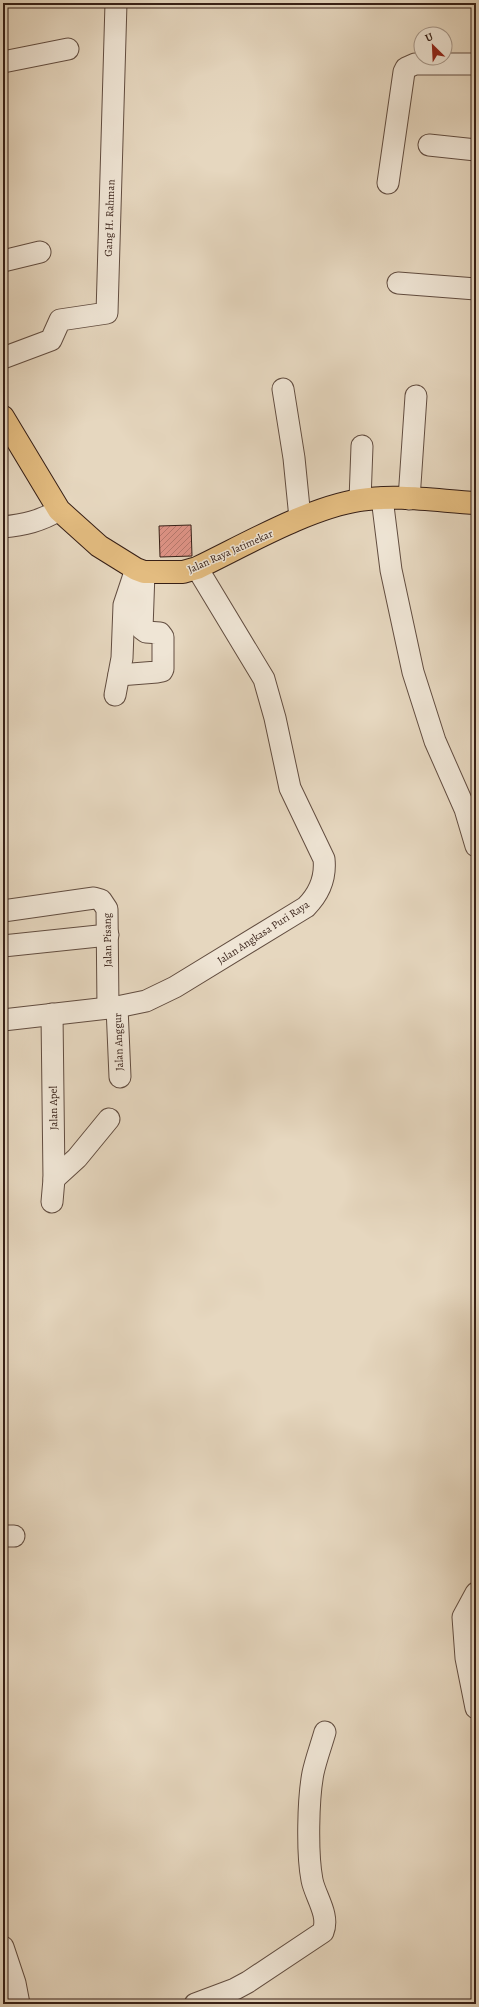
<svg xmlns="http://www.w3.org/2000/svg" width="479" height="2007" font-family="Alegreya,serif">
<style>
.building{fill:url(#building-hatch);stroke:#361f16}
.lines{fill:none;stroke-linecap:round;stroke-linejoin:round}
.minor-casing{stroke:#624d40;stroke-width:23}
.major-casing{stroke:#361f16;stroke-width:24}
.minor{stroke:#efe5d5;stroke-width:21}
.major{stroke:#e3bc80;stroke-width:22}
.labels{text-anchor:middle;stroke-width:3;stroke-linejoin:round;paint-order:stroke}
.street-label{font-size:11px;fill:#361f16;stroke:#efe5d5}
</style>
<defs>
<pattern id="building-hatch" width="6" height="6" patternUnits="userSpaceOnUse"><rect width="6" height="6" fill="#e19589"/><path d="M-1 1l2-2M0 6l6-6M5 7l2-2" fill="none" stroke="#b7796f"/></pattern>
</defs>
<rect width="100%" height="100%" fill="#e6d7bf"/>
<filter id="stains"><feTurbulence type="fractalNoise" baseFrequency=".005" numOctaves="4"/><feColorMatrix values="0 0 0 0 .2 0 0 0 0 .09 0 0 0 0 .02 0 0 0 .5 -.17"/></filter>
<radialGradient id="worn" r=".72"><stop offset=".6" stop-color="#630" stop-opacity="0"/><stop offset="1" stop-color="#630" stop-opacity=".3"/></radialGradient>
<polygon class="building" points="191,525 192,556 160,557 159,526"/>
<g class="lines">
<g class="minor-casing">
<g id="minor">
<polyline points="3,62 68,49"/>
<polyline points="429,145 476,150"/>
<polyline points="388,183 404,72 406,68 415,64 476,64"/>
<polyline points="3,261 40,252"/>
<polyline points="398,283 476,289"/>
<polyline points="3,358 51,340 60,320 107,313 116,3"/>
<polyline points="283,389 294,458 300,518"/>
<polyline points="382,498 391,570 413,672 435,741 465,809 476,846"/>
<polyline points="409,499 416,396"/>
<polyline points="360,500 362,446"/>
<path d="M3,527C24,525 41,521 59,510"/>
<polyline points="119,675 157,672 162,671 163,669 163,637 160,633 146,632 142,629 144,572"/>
<polyline points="115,695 122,658 124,605 136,569"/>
<polyline points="3,911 94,898 101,900 107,909 108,1008"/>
<polyline points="3,946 108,935"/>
<polyline points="117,1007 120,1077"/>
<path d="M3,1020L117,1007L146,1001L175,987L306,907C320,893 326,878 324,859L290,788L275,718L264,679L197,568"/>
<polyline points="54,1179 77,1158 109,1119"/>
<polyline points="52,1202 54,1179 52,1014"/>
<polyline points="3,1536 14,1536"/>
<polyline points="476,1593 463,1617 466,1658 476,1708"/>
<polyline points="3,1947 15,1983 19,2004"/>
<path d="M195,2004L235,1989L248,1982L323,1932C330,1915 315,1896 312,1880C307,1854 308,1799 313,1773C316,1759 321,1746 325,1732"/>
</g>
</g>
<g class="major-casing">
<path id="major" d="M3,417L59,510L99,546L136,569L144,572H183L197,568C245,545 308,508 360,500C396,494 439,501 476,503"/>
</g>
<use href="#minor" class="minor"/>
<use href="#major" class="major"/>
</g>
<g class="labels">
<g class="street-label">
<text transform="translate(109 218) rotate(-88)" y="4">Gang H. Rahman</text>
<text transform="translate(230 551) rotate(-24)" y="4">Jalan Raya Jatimekar</text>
<text transform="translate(263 932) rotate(-33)" y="4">Jalan Angkasa Puri Raya</text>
<text transform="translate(107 940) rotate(-91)" y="4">Jalan Pisang</text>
<text transform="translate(118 1042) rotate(-92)" y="4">Jalan Anggur</text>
<text transform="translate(53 1108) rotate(-91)" y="4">Jalan Apel</text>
</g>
</g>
<rect width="479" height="2007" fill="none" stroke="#e6d7bf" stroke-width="16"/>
<rect x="4" y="4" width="471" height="1999" fill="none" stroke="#361f16" stroke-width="2"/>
<rect x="8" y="8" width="463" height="1991" fill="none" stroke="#361f16"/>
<g transform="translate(433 46) rotate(336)"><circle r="19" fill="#efe5d5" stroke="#a59689"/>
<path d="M0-3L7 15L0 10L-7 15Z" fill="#8f2418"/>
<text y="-6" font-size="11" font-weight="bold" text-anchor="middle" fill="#361f16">U</text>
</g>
<rect width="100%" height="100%" filter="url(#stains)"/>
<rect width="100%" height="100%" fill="url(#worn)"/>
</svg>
